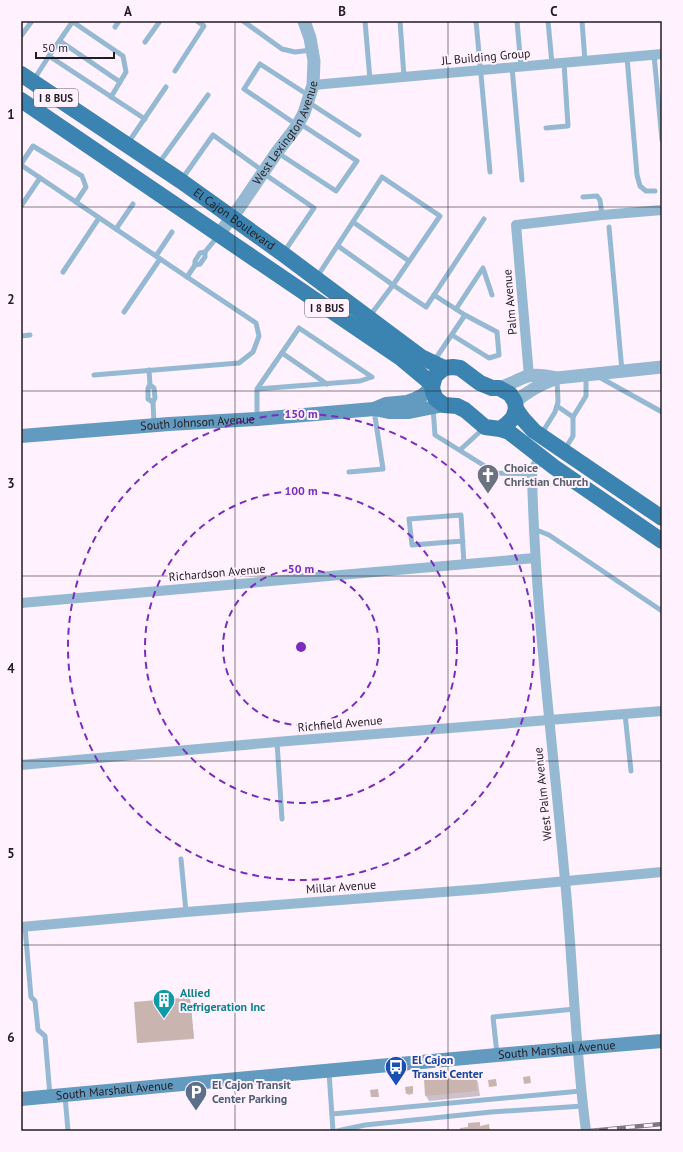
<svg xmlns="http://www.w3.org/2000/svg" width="683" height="1152" font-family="'PT Sans',sans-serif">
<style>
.shadow{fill:#0003}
.building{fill:#cab4af}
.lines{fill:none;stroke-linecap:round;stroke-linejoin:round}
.service{stroke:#95b9d2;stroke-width:5}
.minor{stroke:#95b9d2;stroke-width:10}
.tertiary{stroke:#95b9d2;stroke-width:13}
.secondary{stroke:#639abf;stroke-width:14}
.primary{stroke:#3b84b1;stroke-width:16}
.tram{stroke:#7f777f;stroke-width:1}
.rail-casing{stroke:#7f777f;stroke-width:4.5}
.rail{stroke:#fff2fe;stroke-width:3;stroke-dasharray:9;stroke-linecap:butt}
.grid{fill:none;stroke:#221d22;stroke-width:1;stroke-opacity:0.55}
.ring{fill:none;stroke:#7b2cbf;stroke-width:2;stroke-dasharray:7 5}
.labels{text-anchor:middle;stroke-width:4;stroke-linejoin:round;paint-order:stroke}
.shield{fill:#fff2fe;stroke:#645d64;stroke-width:1}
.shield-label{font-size:11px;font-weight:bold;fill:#221d22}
.street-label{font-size:12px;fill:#221d22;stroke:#fff2fe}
.worship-label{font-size:12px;font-weight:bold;fill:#5b616d;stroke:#fff2fe;text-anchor:start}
.culture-label{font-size:12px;font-weight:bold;fill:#0d838f;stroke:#fff2fe;text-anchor:start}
.transit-label{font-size:12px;font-weight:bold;fill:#164399;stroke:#fff2fe;text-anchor:start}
.service-label{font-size:12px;font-weight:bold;fill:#4e5e75;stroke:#fff2fe;text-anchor:start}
.centre{fill:#7b2cbf;stroke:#fff2fe;stroke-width:2}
.ring-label{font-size:12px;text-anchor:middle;font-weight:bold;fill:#7b2cbf;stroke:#fff2fe;stroke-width:4;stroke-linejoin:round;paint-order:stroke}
.neatline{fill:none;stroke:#221d22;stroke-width:1.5}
.grid-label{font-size:13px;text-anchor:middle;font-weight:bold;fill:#221d22}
</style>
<rect width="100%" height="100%" fill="#fff2fe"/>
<g class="shadow">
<polygon points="190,999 194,1039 139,1043 138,1042"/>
<polygon points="461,1075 463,1078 475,1077 478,1082 480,1096 429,1101 426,1096 425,1080 437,1079"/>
<polygon points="406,1088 413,1088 413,1094 408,1095"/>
</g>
<g class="building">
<polygon points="190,997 194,1038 137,1043 134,1002"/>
<polygon points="462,1074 462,1077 476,1076 477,1091 425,1096 424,1079 436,1078 436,1076"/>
<polygon points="530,1076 531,1083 524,1084 523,1077"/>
<polygon points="496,1079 497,1086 489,1087 488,1080"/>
<polygon points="413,1086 413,1093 406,1094 405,1087"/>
<polygon points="378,1089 379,1097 371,1097 370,1090"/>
<polygon points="480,1122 480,1126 489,1124 490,1131 460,1131 460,1128 468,1127 468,1123"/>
</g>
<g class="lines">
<g class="service">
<polyline points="73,21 49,56 145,119"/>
<polyline points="243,21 282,49 295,52 312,50"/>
<polyline points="365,21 370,80"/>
<polyline points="400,21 404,77"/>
<polyline points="476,21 490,172"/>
<polyline points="517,21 521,67"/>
<polyline points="548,21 552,64"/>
<polyline points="582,21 585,61"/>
<polyline points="73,22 123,56 126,72 111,97"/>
<polyline points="115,27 119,21"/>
<polyline points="21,36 32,21"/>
<polyline points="60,41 120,82"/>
<polyline points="145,42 160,21"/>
<polyline points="654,55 662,140"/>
<polyline points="627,57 637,175 640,186 646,191 655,191"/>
<polyline points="512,67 522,180"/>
<polyline points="175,71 204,26 197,21"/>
<polyline points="33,81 49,56"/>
<polyline points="308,102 359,135"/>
<polyline points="297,125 244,89 260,64 308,95"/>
<polyline points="546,128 568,126 564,63"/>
<polyline points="128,143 166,87"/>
<polyline points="278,153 336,191 357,161 299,123"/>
<polyline points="159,163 208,95"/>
<polyline points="21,164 33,146 82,176 86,187 76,202"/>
<polyline points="21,165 187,277"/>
<polyline points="263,173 314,208 284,252"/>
<polyline points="182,179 213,135 263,171"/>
<polyline points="583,197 597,196 600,200 602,215"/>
<polyline points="21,206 40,178"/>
<polyline points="353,222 409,261"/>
<polyline points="609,227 622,371"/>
<polyline points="116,229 133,204"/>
<polyline points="156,256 172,232"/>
<polyline points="195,265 195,261 200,253 205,252"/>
<polyline points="63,272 99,218"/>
<polyline points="317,277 382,177 440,216 393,285 338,246"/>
<polyline points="434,295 484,219"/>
<polyline points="456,309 483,268 492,295"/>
<polyline points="124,312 160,259"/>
<polyline points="369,317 393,285 426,307 434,295 465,315"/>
<polyline points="21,336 30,335"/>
<polyline points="282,353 327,384"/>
<polyline points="434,361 465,315 497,332 499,355 489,358 452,335"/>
<polyline points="149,370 150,385 148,388 148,399 153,402"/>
<polyline points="94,375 239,363 253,352 259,336 256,323 187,277 195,265 200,264 205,257 205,252 218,236"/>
<polyline points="599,377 662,412"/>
<polyline points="150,385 154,388 155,398 153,402 154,425"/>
<polyline points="257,389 360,381 372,377 299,328 257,389 257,418"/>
<polyline points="557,406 573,417"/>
<polyline points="433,408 435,435 496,473 532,474"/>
<polyline points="542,433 555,412 558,402 557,379"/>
<polyline points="565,449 573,436 573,417 586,396 586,375"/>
<polyline points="460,450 484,428"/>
<polyline points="349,472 383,469 374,410"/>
<polyline points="534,529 549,535 662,611"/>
<polyline points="463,541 412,545 409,519 461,515 464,564"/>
<polyline points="625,714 631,771"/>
<polyline points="277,742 282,819"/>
<polyline points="181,859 186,912"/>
<polyline points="25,927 31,997 35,1001 38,1030 45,1036 50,1096"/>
<polyline points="497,1054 493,1017 575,1009"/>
<polyline points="329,1072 333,1131"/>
<polyline points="65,1096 68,1131"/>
<polyline points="332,1114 581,1091"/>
<polyline points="337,1131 365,1125 491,1112 583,1106"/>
</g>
<g class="minor">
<polyline points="313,85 662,54"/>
<polyline points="529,376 516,225 602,215 662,210"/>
<path d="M540,457L534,468L532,474C535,609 553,745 565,880C573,963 575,1048 586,1131"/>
<polyline points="21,603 535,558"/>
<polyline points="21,765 288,741 662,711"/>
<polyline points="21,927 186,912 482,889 662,872"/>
</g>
<g class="tertiary">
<path id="s1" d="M219,234L239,208L277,152L297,126L304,113L313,85L314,61L310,38L304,21"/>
<polyline points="557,378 662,367"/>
<path d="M499,388C509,385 518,379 528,376C537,374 548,376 557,378C541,384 528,391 515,402"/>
</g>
<g class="secondary">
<polyline points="432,387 423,395 415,399 407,402 386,404 374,409 389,412 409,412 444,405"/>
<path id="s2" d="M21,436L169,424L257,419L374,409"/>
<path id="s3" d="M21,1099L497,1055L662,1041"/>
</g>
<g class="primary">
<path id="s4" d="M21,74L181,181L283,254L421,357L444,368"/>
<polyline points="21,100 402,359 432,384"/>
<polyline points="516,409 523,419 534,431 662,518"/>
<polyline points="500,429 507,424 513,418 516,409 515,402 510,394 499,388 492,388 480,383 460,368 453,367 444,368 435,376 432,387 433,392 436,399 444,405 457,406 465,410 485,427 500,429 509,432 554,467 662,541"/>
</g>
<polyline class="tram" points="660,1131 662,1131"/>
<g class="rail-casing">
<polyline id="rail" points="590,1131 662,1124"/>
</g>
<use href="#rail" class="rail"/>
</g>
<path class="grid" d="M235,21V1131M448,21V1131M21,207H662M21,391H662M21,576H662M21,761H662M21,945H662"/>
<g class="ring">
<circle cx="301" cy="647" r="78"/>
<circle cx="301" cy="647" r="156"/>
<circle cx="301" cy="647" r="233"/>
</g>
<defs>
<g id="church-pin" transform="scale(1.15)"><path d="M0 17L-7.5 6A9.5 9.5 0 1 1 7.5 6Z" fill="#6b7280" stroke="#fff2fe"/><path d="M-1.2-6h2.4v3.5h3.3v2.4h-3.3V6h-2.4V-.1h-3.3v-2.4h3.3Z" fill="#fff"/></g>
<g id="building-pin" transform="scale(1.15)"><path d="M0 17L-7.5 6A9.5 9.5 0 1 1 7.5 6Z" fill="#0f9aa8" stroke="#fff2fe"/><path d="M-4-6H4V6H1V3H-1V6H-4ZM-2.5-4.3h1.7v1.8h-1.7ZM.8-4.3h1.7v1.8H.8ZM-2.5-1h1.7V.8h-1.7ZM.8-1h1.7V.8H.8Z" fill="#fff"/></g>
<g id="bus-pin" transform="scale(1.15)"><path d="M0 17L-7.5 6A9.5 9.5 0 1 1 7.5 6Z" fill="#1a4fb4" stroke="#fff2fe"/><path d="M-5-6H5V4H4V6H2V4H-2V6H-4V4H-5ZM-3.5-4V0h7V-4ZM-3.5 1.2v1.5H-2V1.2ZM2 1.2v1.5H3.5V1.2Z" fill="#fff"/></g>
<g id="parking-pin" transform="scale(1.15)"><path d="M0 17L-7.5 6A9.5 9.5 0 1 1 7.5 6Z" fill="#5c6f8a" stroke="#fff2fe"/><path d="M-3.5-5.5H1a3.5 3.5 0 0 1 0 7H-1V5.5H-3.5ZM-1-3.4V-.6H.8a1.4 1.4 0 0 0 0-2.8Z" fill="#fff"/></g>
</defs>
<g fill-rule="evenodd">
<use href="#church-pin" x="488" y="475"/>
<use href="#building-pin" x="164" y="1000"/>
<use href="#bus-pin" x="396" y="1067"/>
<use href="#parking-pin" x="196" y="1092"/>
</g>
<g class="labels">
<g class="shield">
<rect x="34" y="89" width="44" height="18" rx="3"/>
<rect x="305" y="299" width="44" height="18" rx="3"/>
</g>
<g class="shield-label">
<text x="56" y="102">I 8 BUS</text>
<text x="327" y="312">I 8 BUS</text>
</g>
<g class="street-label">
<text transform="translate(486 57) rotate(-5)" y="4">JL Building Group</text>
<text dy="4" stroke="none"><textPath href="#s1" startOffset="122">West Lexington Avenue</textPath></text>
<text dy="4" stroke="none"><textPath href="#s4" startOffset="258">El Cajon Boulevard</textPath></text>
<text transform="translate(510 302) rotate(-95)" y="4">Palm Avenue</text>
<text dy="4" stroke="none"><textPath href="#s2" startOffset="177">South Johnson Avenue</textPath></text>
<text transform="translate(217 573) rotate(-5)" y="4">Richardson Avenue</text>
<text transform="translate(340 724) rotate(-5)" y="4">Richfield Avenue</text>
<text transform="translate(543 794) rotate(-96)" y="4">West Palm Avenue</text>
<text transform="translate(341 887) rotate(-4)" y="4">Millar Avenue</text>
<text dy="4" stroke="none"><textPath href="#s3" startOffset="538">South Marshall Avenue</textPath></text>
<text dy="4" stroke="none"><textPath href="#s3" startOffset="94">South Marshall Avenue</textPath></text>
</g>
<g class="worship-label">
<text x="504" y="472">Choice<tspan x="504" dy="14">Christian Church</tspan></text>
</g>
<g class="culture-label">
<text x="180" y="997">Allied<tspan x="180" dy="14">Refrigeration Inc</tspan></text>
</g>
<g class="transit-label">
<text x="412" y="1064">El Cajon<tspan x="412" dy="14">Transit Center</tspan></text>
</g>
<g class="service-label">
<text x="212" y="1089">El Cajon Transit<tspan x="212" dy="14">Center Parking</tspan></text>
</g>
</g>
<circle cx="301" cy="647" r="6" class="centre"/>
<g class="ring-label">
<text x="301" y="418">150 m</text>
<text x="301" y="495">100 m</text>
<text x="301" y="573">50 m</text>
</g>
<rect width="683" height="1152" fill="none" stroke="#fff2fe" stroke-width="44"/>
<path d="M36 52v6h78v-6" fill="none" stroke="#221d22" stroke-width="2"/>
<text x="42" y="52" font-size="12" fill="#221d22" stroke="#fff2fe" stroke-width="3" paint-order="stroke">50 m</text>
<rect x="22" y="22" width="639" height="1108" class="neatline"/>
<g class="grid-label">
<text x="128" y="16">A</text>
<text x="342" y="16">B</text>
<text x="554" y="16">C</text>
<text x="11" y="119">1</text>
<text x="11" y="304">2</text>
<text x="11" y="488">3</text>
<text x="11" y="673">4</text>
<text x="11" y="858">5</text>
<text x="11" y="1042">6</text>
</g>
</svg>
